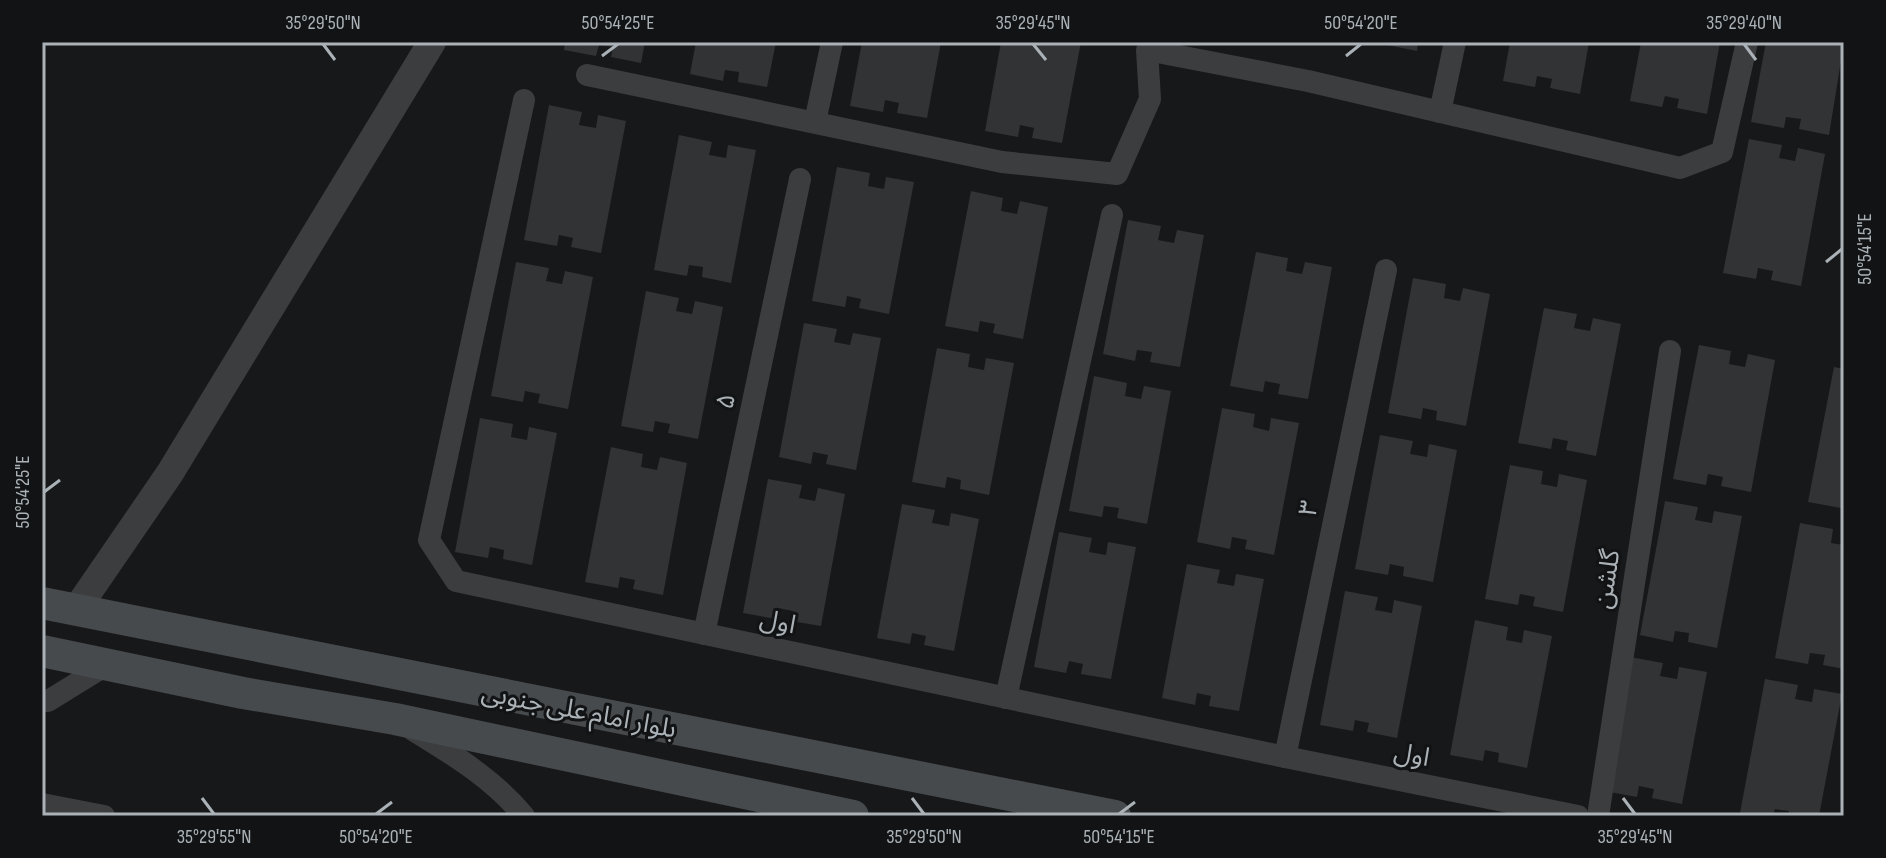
<svg xmlns="http://www.w3.org/2000/svg" width="1886" height="858" font-family="'Sofia Sans Condensed','Noto Sans Arabic',sans-serif">
<style>
.building{fill:#323335}
.lines{fill:none;stroke-linecap:round;stroke-linejoin:round}
.minor{stroke:#3b3d3f;stroke-width:22}
.tertiary{stroke:#3b3d3f;stroke-width:28}
.secondary{stroke:#474a4d;stroke-width:32}
.ticks{fill:none;stroke:#abb2b7;stroke-width:3}
.labels{text-anchor:middle;stroke-width:6;stroke-linejoin:round;paint-order:stroke}
.street-label{font-size:26px;fill:#abb2b7;stroke:#121314}
.neatline{fill:none;stroke:#abb2b7;stroke-width:3}
.ticks-label{font-size:20px;text-anchor:middle;fill:#abb2b7}
</style>
<rect width="100%" height="100%" fill="#171819"/>
<g class="building">
<polygon points="565,42 645,42 641,63 611,57 613,47 599,45 596,56 564,50"/>
<polygon points="696,42 776,42 767,87 738,82 739,72 725,70 723,81 690,74"/>
<polygon points="862,42 941,42 927,118 897,113 899,103 885,100 883,112 850,106"/>
<polygon points="1001,42 1081,42 1062,143 1032,138 1034,128 1020,125 1018,137 985,131"/>
<polygon points="1387,42 1418,42 1417,51 1387,45"/>
<polygon points="1510,42 1589,42 1580,94 1550,88 1552,79 1537,76 1535,87 1503,81"/>
<polygon points="1641,42 1720,42 1707,114 1677,108 1679,99 1665,96 1662,107 1630,101"/>
<polygon points="1766,42 1844,42 1829,135 1799,129 1801,119 1786,117 1784,128 1751,122"/>
<polygon points="549,105 582,112 579,125 596,128 598,115 626,121 601,253 571,247 573,238 559,235 557,246 524,240"/>
<polygon points="679,135 712,142 709,155 726,158 728,145 756,150 731,283 702,277 703,267 689,265 687,276 654,270"/>
<polygon points="1749,139 1782,145 1779,158 1795,161 1798,148 1825,154 1801,286 1771,280 1773,271 1758,268 1756,279 1723,273"/>
<polygon points="837,167 870,173 868,186 884,189 886,177 914,182 889,314 859,308 861,299 847,296 845,307 812,301"/>
<polygon points="971,191 1003,198 1001,211 1017,214 1020,201 1048,207 1023,339 993,333 995,324 980,321 978,332 945,326"/>
<polygon points="1128,220 1161,226 1158,240 1174,243 1177,230 1204,235 1180,367 1150,362 1152,352 1137,350 1135,361 1103,354"/>
<polygon points="1256,252 1288,258 1286,271 1302,274 1305,262 1332,267 1308,399 1278,394 1280,384 1265,381 1263,392 1230,386"/>
<polygon points="516,262 549,268 546,281 562,284 565,271 593,277 568,409 538,403 540,394 525,391 523,402 491,396"/>
<polygon points="1413,278 1446,284 1444,298 1460,301 1463,288 1490,294 1466,426 1436,420 1437,411 1423,408 1421,419 1388,413"/>
<polygon points="646,291 679,298 676,311 692,314 695,301 723,307 698,439 668,433 670,424 655,421 653,432 621,426"/>
<polygon points="1544,308 1577,314 1574,328 1590,331 1593,318 1621,324 1596,456 1566,450 1568,441 1553,438 1551,449 1518,443"/>
<polygon points="804,323 837,329 834,342 850,345 853,333 881,338 856,470 826,464 828,455 813,452 811,464 779,457"/>
<polygon points="1699,345 1731,351 1729,364 1745,367 1748,354 1775,360 1751,492 1721,486 1723,477 1708,474 1706,485 1673,479"/>
<polygon points="937,348 970,354 968,367 984,370 986,358 1014,363 989,495 960,489 961,480 947,477 945,488 912,482"/>
<polygon points="1834,367 1844,369 1844,497 1841,508 1808,502"/>
<polygon points="1094,376 1127,383 1125,396 1141,399 1144,386 1171,391 1147,524 1117,518 1119,508 1104,506 1102,517 1069,511"/>
<polygon points="1222,408 1255,414 1253,427 1269,431 1271,418 1299,423 1274,555 1245,549 1247,540 1232,537 1230,549 1197,542"/>
<polygon points="480,418 513,424 511,437 527,440 529,427 557,433 532,565 503,559 504,550 490,547 488,558 455,552"/>
<polygon points="1380,435 1413,441 1410,454 1427,457 1429,444 1457,450 1433,582 1403,576 1404,567 1390,564 1388,575 1355,569"/>
<polygon points="611,447 643,454 641,467 657,470 660,457 687,463 663,595 633,589 635,580 620,577 618,588 585,582"/>
<polygon points="1510,465 1543,471 1541,484 1557,487 1559,474 1587,480 1563,612 1533,606 1535,597 1520,594 1518,605 1485,599"/>
<polygon points="768,479 802,485 799,498 815,501 818,488 845,494 821,626 791,621 793,611 778,608 776,619 743,613"/>
<polygon points="1665,501 1698,507 1695,520 1712,523 1714,511 1742,516 1717,648 1688,642 1689,633 1675,631 1673,642 1640,635"/>
<polygon points="902,504 935,510 932,523 949,526 951,513 979,519 954,651 924,645 926,636 912,633 910,644 877,638"/>
<polygon points="1800,523 1833,529 1831,543 1844,545 1844,669 1823,665 1825,655 1810,653 1808,664 1775,658"/>
<polygon points="1059,532 1092,538 1089,552 1106,555 1108,542 1136,547 1111,679 1081,674 1083,664 1069,661 1066,673 1034,667"/>
<polygon points="1187,564 1220,570 1217,583 1234,586 1236,574 1264,579 1239,711 1209,706 1211,696 1197,693 1195,705 1162,698"/>
<polygon points="1345,591 1378,597 1375,610 1392,613 1394,600 1422,606 1397,738 1367,732 1369,723 1355,720 1353,731 1320,725"/>
<polygon points="1475,620 1508,627 1506,640 1522,643 1524,630 1552,636 1527,768 1498,762 1499,753 1485,750 1483,761 1450,755"/>
<polygon points="1630,657 1663,663 1660,676 1677,679 1679,667 1707,672 1682,804 1652,798 1654,789 1639,786 1637,797 1604,791"/>
<polygon points="1765,679 1798,685 1795,699 1812,702 1814,689 1842,694 1819,816 1788,816 1789,811 1775,809 1773,816 1740,813"/>
</g>
<g class="lines">
<g class="minor">
<polyline points="587,75 1002,162 1117,174 1150,99 1147,50 1308,81 1680,168 1722,152 1747,42"/>
<polyline points="524,100 429,540 456,581 1285,757 1578,816"/>
<polyline points="1440,112 1455,42"/>
<polyline points="815,122 832,42"/>
<polyline points="704,634 800,179"/>
<polyline points="1006,698 1112,215"/>
<polyline points="42,701 48,701 108,664"/>
<path d="M413,730C454,755 493,779 524,816"/>
<polyline points="1285,757 1386,270"/>
<polyline points="42,804 104,816"/>
<polyline points="1598,816 1670,351"/>
</g>
<polyline class="tertiary" points="76,610 170,473 432,42"/>
<g class="secondary">
<polyline points="42,603 1115,816"/>
<polyline points="42,651 243,693 395,719 853,816"/>
</g>
</g>
<path class="ticks" d="M323,44L335,60M1033,44L1046,60M1744,44L1756,60M602,56L618,44M1346,56L1361,44M1826,262L1842,249M44,492L60,480M202,798L214,814M912,798L924,814M1623,798L1635,814M376,814L392,802M1119,814L1135,802"/>
<g class="labels">
<g class="street-label">
<text transform="translate(725 401) rotate(-78)" y="9">۵</text>
<text transform="translate(1308 508) rotate(-78)" y="9">۳</text>
<text transform="translate(1606 579) rotate(-81)" y="9">گلشن</text>
<text transform="translate(778 621) rotate(12)" y="9">اول</text>
<text transform="translate(579 710) rotate(11)" y="9">بلوار امام علی جنوبی</text>
<text transform="translate(1412 754) rotate(11)" y="9">اول</text>
</g>
</g>
<rect width="1886" height="858" fill="none" stroke="#121314" stroke-width="88"/>
<rect x="44" y="44" width="1798" height="770" class="neatline"/>
<g class="ticks-label">
<text x="323" y="29">35°29'50"N</text>
<text x="618" y="29">50°54'25"E</text>
<text x="1033" y="29">35°29'45"N</text>
<text x="1361" y="29">50°54'20"E</text>
<text x="1744" y="29">35°29'40"N</text>
<text transform="translate(1864 249) rotate(-90)" y="7">50°54'15"E</text>
<text transform="translate(22 492) rotate(-90)" y="7">50°54'25"E</text>
<text x="214" y="843">35°29'55"N</text>
<text x="376" y="843">50°54'20"E</text>
<text x="924" y="843">35°29'50"N</text>
<text x="1119" y="843">50°54'15"E</text>
<text x="1635" y="843">35°29'45"N</text>
</g>
</svg>
